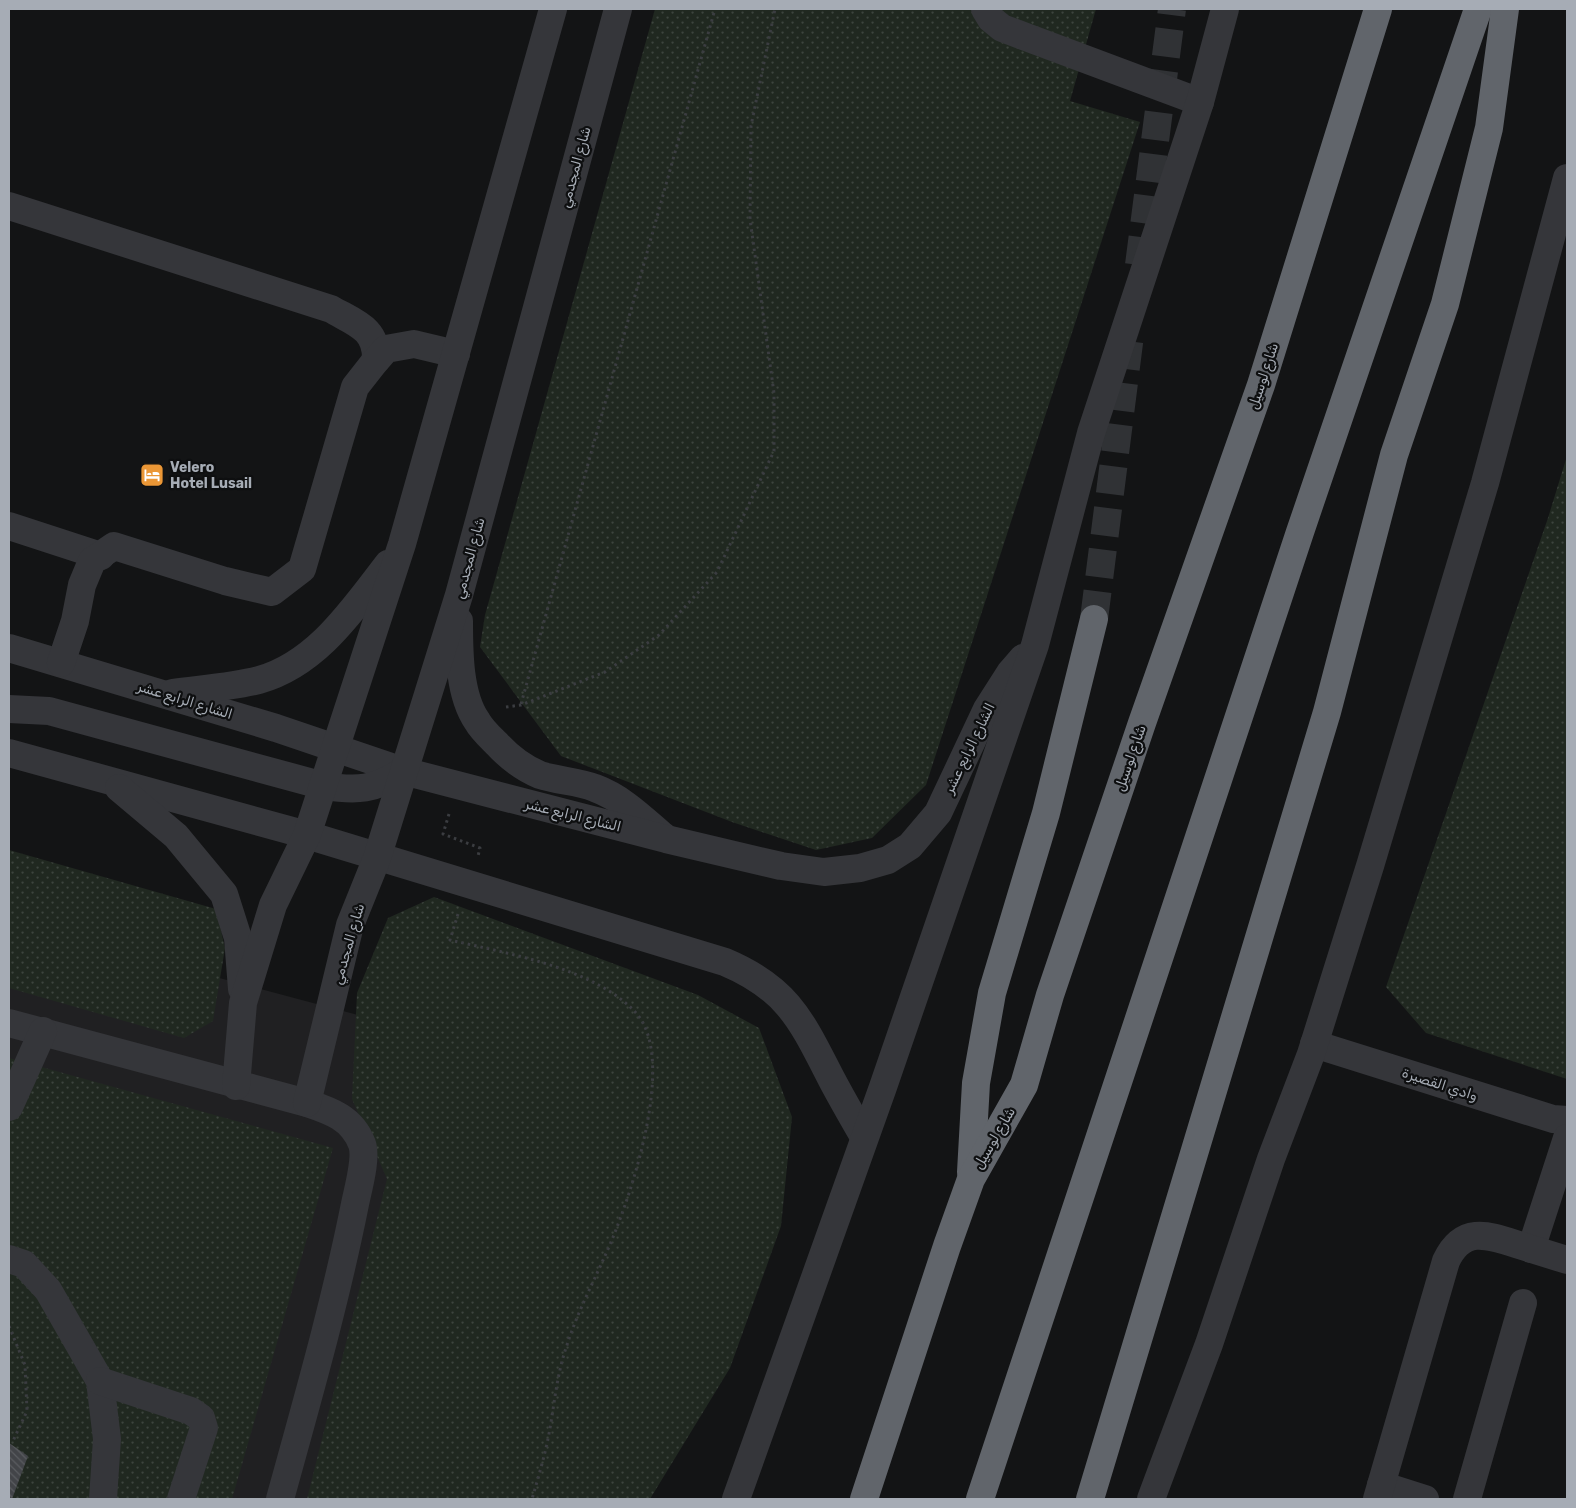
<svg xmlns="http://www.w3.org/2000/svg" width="1576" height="1508" font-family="Rubik,Cairo,sans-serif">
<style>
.built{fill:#202022}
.grass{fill:url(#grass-dots)}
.building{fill:url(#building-back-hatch)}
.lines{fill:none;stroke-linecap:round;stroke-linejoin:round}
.highway-tunnel{stroke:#303235;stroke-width:28;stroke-dasharray:28 14;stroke-linecap:butt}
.path{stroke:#3b3d41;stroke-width:3;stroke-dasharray:2.5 4;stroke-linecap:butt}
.minor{stroke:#35363a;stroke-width:28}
.highway{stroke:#61656b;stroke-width:28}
.labels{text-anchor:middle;stroke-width:4.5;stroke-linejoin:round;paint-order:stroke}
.street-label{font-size:14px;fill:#a6acb5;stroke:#0e0f10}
.poi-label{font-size:14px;font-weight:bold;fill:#a6acb5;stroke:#0e0f10;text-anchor:start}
</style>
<defs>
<pattern id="grass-dots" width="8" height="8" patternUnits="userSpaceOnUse" patternTransform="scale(1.25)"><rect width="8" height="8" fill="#202820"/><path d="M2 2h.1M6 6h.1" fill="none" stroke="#3d443e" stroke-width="1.8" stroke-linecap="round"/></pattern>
<pattern id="building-back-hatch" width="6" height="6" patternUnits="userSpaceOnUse" patternTransform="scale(1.25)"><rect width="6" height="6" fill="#424448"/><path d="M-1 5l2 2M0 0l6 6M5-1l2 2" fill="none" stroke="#5a5c60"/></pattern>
</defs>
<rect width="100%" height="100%" fill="#131415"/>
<polygon class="built" points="9,922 448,1039 312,1499 9,1499"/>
<g class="grass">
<polygon points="655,9 1096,9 1070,101 1140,122 926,785 872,838 816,850 732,822 561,756 480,647 485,615"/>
<polygon points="1567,456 1567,1079 1426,1033 1386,987 1548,518"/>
<polygon points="9,850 216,909 225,948 213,1021 184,1038 9,988"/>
<polygon points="434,897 698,995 759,1028 792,1117 781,1226 730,1368 650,1499 307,1499 387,1179 352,1099 357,993 388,918"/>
<polygon points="9,1058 333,1148 232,1499 9,1499"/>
</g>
<polygon class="building" points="9,1443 28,1456 12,1499 9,1499"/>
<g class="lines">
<g class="highway-tunnel">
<polyline points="1139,265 1172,9"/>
<polyline points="1094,619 1130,335"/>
</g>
<g class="path">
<polyline points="521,704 715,9"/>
<polyline points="506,707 521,705 605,672 659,635 717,572 774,451 774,393 750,219 751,126 775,9"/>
<polyline points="449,814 443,834 480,848 478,856"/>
<path d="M458,914L450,940C509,954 595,968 636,1013C675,1056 636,1178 617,1227C602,1267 580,1304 567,1345C555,1379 554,1414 546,1448C542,1465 537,1482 532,1499"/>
<polyline points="9,1326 25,1365 27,1411 13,1441"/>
</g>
<g class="minor">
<polyline points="985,9 991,19 1002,28 1200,102"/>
<path d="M9,206L331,309C355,323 377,328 376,360"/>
<polyline points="9,526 101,556"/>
<path d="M459,621C459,652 459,695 477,721C482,730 490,737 497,744C509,757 523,768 540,775C558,781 578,781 595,788C622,798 642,818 663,836"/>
<polyline points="9,648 276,728 403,771 666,839 781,866 824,872 860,868 888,860 910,846 938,813 987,709 1010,673 1023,658"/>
<polyline points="61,663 75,621 82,585 92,561 114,546 225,581 272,592 302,569 355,387 373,364 386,349 414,344 456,354"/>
<path d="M172,693C201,689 232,687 259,680C317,664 353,609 388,564"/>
<path d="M9,709L49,711L324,786C357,791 375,790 403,771"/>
<path d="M9,753L307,835L725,962C789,989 802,1022 832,1080C842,1099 853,1118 864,1137"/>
<polyline points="119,788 176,836 224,894 238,938 242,989"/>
<path d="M9,1023L307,1103C331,1111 352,1118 362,1144C367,1158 358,1189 355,1204C335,1304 307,1401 280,1499"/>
<polyline points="1314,1044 1553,1119 1567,1120"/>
<polyline points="236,1086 243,1003 273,905 307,835 402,544 553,9"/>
<polyline points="307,1103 350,925 377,858 459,595 618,9"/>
<polyline points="9,1107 43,1031"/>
<polyline points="1531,1249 1567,1138"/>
<polyline points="9,1259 24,1264 48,1290 100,1381 107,1439 103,1499"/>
<polyline points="100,1381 191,1411 201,1418 204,1428 181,1499"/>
<polyline points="1381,1485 1425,1499"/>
<polyline points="736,1499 883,1087 1035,645 1091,433 1200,102 1225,9"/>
<polyline points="1151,1499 1209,1344 1271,1159 1311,1054 1370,866 1485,483 1567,178"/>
<path d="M1377,1499L1446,1261C1463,1225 1488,1235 1519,1245C1535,1250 1551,1255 1567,1260"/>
<polyline points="1467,1499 1523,1303"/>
</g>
<g class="highway">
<polyline points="971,1172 976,1083 992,993 1046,813 1094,619"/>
<polyline points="864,1499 947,1246 971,1179 1024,1085 1050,995 1142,723 1261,385 1378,9"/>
<polyline points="980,1499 1300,532 1478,9"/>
<polyline points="1090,1499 1327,712 1394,455 1445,304 1489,128 1505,9"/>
</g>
</g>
<defs>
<g id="hotel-square" transform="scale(1.25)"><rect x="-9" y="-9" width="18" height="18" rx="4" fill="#eb9736" stroke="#0e0f10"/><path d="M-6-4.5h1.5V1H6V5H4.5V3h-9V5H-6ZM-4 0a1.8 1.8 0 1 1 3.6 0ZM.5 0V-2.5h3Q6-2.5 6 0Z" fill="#fff"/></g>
</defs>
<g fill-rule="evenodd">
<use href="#hotel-square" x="152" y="475"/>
</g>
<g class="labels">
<g class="street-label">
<text transform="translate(575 167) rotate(-75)" y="5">شارع المجدمي</text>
<text transform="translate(1263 376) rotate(-72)" y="5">شارع لوسيل</text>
<text transform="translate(469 558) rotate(-75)" y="5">شارع المجدمي</text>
<text transform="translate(185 700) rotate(17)" y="5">الشارع الرابع عشر</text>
<text transform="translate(969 748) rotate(-64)" y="5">الشارع الرابع عشر</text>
<text transform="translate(1130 758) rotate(-71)" y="5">شارع لوسيل</text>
<text transform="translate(573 815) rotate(14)" y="5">الشارع الرابع عشر</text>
<text transform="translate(348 944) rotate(-74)" y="5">شارع المجدمي</text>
<text transform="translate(1440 1084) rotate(18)" y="5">وادي القصيرة</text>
<text transform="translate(994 1138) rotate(-60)" y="5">شارع لوسيل</text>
</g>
<g class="poi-label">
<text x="170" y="472">Velero<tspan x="170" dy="16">Hotel Lusail</tspan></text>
</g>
</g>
<rect width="1576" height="1508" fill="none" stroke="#a6acb5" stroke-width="20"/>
</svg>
